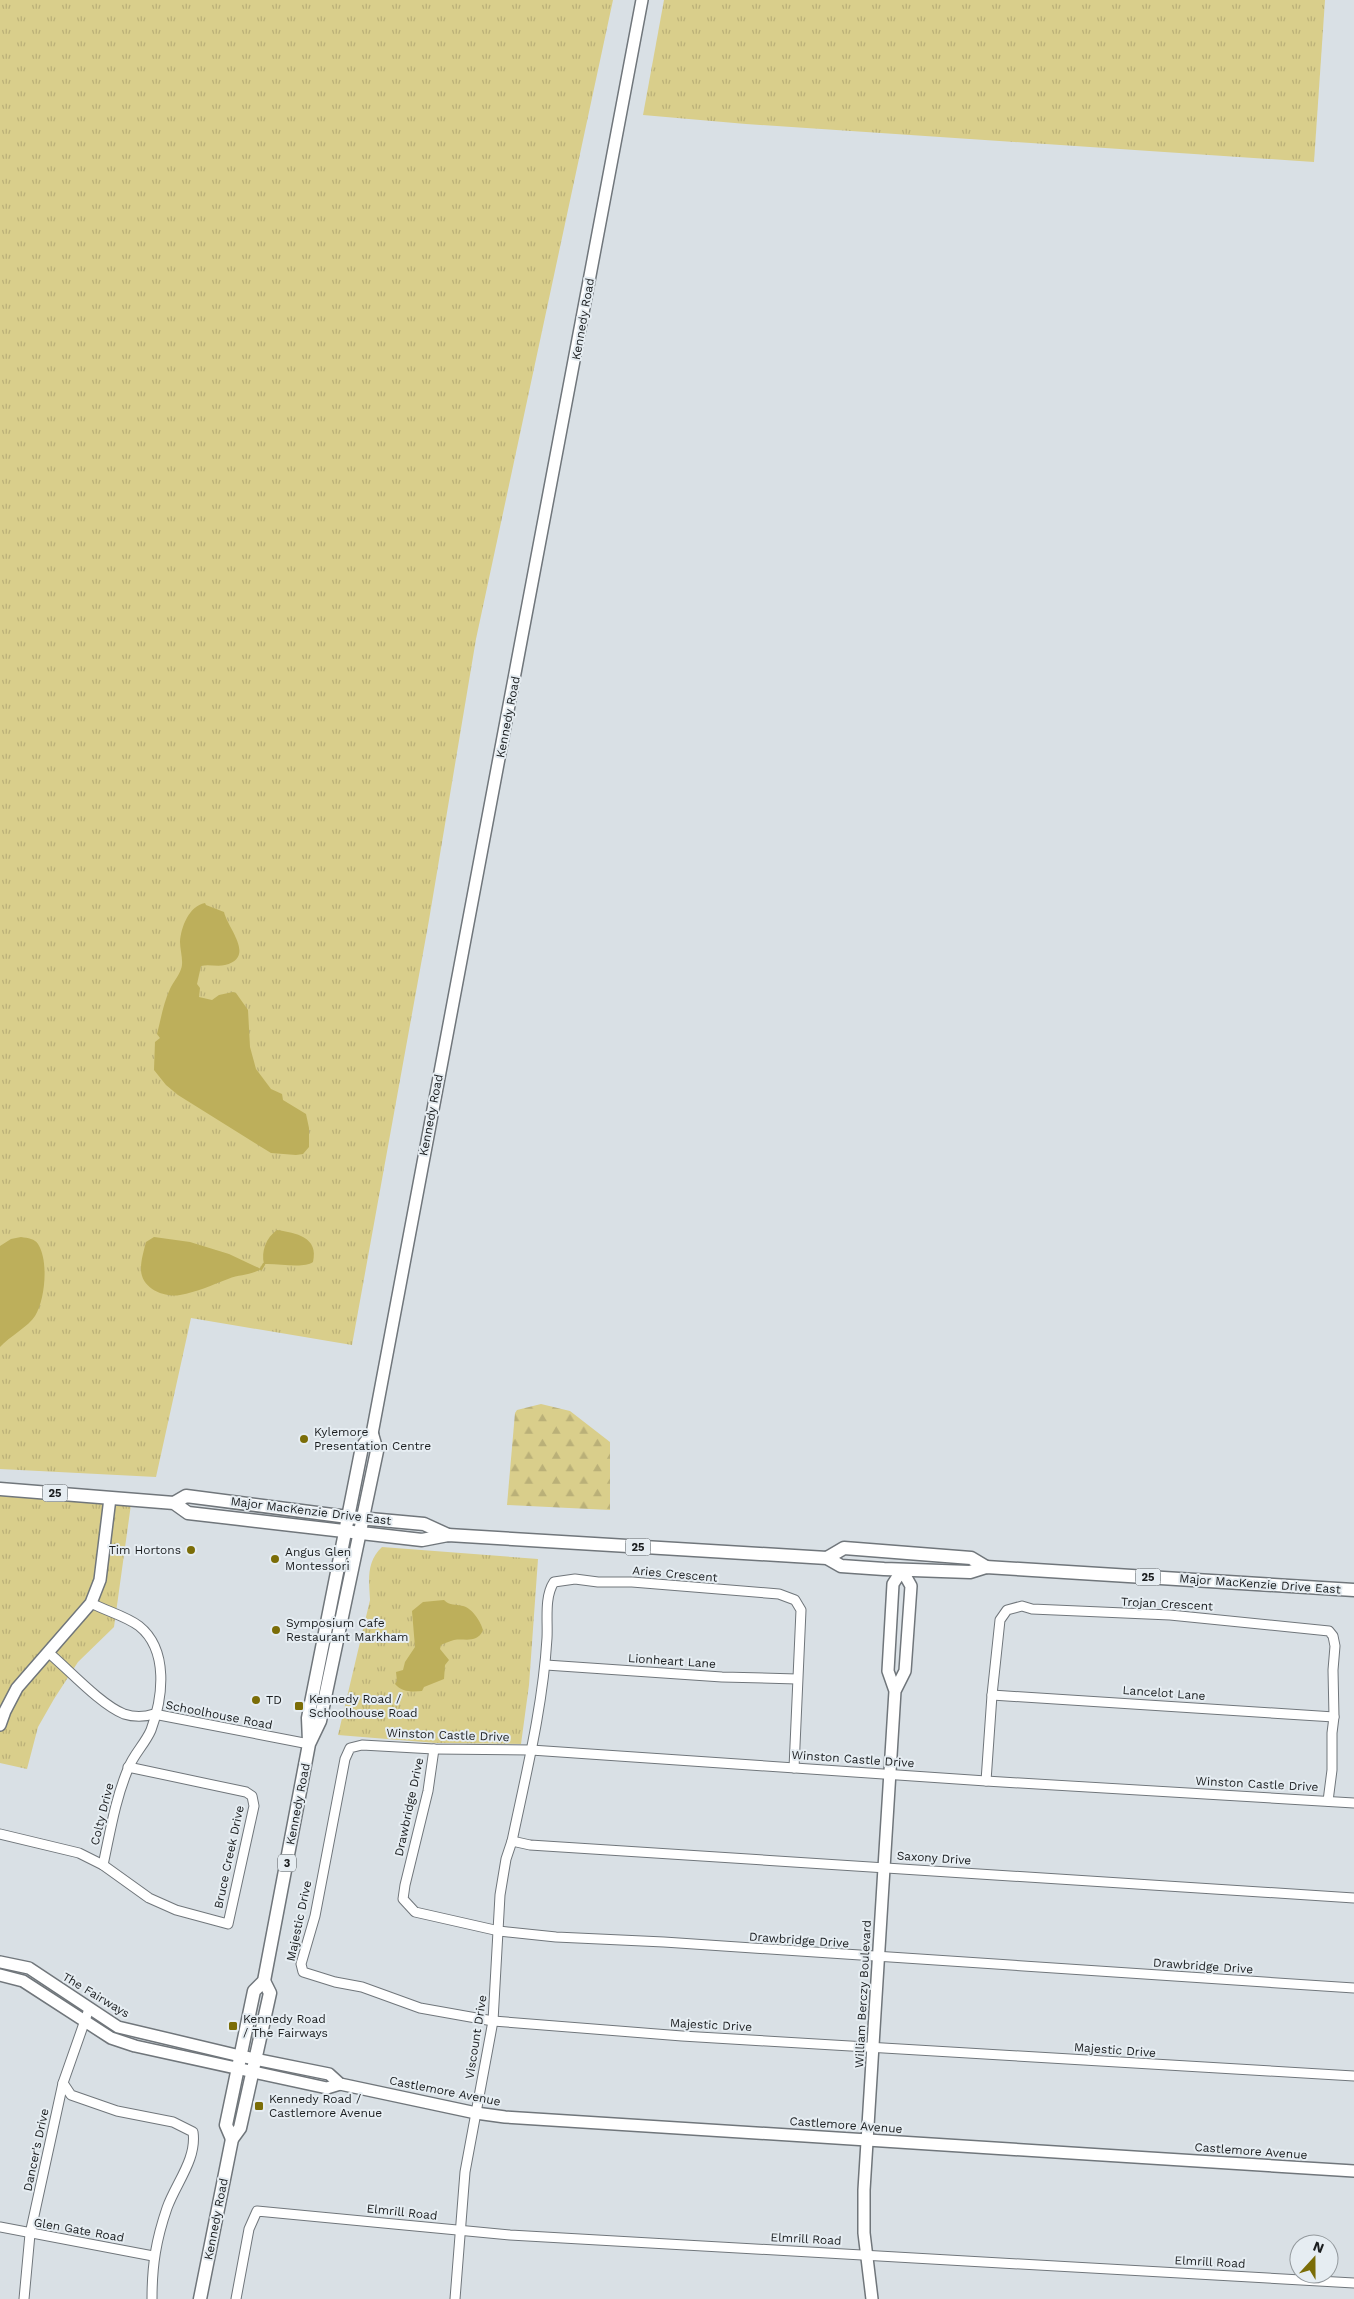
<svg xmlns="http://www.w3.org/2000/svg" width="1354" height="2299" font-family="'Work Sans',sans-serif">
<style>
.grass{fill:url(#grass-tufts)}
.forest{fill:url(#forest-firs)}
.water{fill:#bdaf5b}
.lines{fill:none;stroke-linecap:round;stroke-linejoin:round}
.stream{stroke:#bdaf5b;stroke-width:2.5}
.street-casing{stroke:#70767b;stroke-width:11}
.secondary-casing{stroke:#70767b;stroke-width:14}
.primary-casing{stroke:#70767b;stroke-width:15}
.street{stroke:#fff;stroke-width:9}
.secondary{stroke:#fff;stroke-width:11}
.primary{stroke:#fff;stroke-width:12}
.poi-dot{fill:#7b6d07;stroke:#e6edf2;stroke-width:2}
.labels{text-anchor:middle;stroke-width:4;stroke-linejoin:round;paint-order:stroke}
.shield{fill:#e6edf2;stroke:#575b5e;stroke-width:1}
.shield-label{font-size:11px;font-weight:bold;fill:#1a1d1f}
.street-label{font-size:12px;fill:#1a1d1f;stroke:#e6edf2}
.poi-label{font-size:12px;fill:#1a1d1f;stroke:#e6edf2;text-anchor:start}
</style>
<defs>
<pattern id="grass-tufts" width="24" height="20" patternUnits="userSpaceOnUse" patternTransform="scale(1.25)"><rect width="24" height="20" fill="#d9ce8b"/><path d="M3 7l-1-3M5 7V3M7 7l1-3M15 17l-1-3M17 17v-4M19 17l1-3" fill="none" stroke="#bab078"/></pattern>
<pattern id="forest-firs" width="22" height="20" patternUnits="userSpaceOnUse" patternTransform="scale(1.25)"><rect width="22" height="20" fill="#d9ce8b"/><path d="M5 1l3.5 6h-7zM16 11l3.5 6h-7z" fill="#bab078"/></pattern>
</defs>
<rect width="100%" height="100%" fill="#d9e0e5"/>
<g class="grass">
<polygon points="0,0 613,0 476,639 429,920 352,1345 191,1318 156,1477 0,1469"/>
<polygon points="664,0 1325,0 1314,162 746,124 643,115"/>
<polygon points="0,1486 132,1497 114,1627 78,1662 54,1699 38,1727 27,1769 0,1763"/>
<path d="M382,1547L538,1559L529,1685L521,1744L436,1743L338,1735L370,1600C369,1580 366,1562 382,1547Z"/>
</g>
<polygon class="forest" points="541,1404 570,1411 610,1442 610,1510 507,1505 515,1413 517,1410"/>
<g class="water">
<path d="M205,903L206,905L224,912C228,929 256,957 225,965C217,967 209,964 201,966L197,984L200,988L199,997L212,1000L219,995L233,992L236,993L248,1010L250,1047L256,1069L271,1089L282,1094L283,1100L306,1114L309,1128V1147L303,1154L296,1155L271,1153L178,1095L166,1085L154,1070L155,1042L160,1038L157,1034C161,1019 163,1004 170,989C173,982 179,976 181,969C184,962 180,950 180,942C181,927 189,906 205,903Z"/>
<path d="M277,1230C296,1233 319,1237 313,1262C303,1269 278,1263 264,1264C261,1251 266,1238 277,1230Z"/>
<path d="M21,1237C28,1238 35,1239 38,1244C49,1261 45,1300 35,1316C29,1326 9,1337 0,1347V1246L11,1239Z"/>
<path d="M154,1237L190,1242L229,1254L261,1269C249,1276 240,1274 228,1279C212,1285 197,1292 180,1295C164,1298 140,1288 141,1268C141,1260 144,1250 146,1242Z"/>
<path d="M444,1600C450,1606 455,1604 463,1606C472,1608 481,1622 483,1630C477,1644 465,1638 454,1640C450,1641 445,1643 441,1645L440,1649L449,1660L445,1665L444,1679L424,1687L422,1691C411,1692 402,1692 395,1684L397,1681L396,1672L403,1670L405,1662L415,1647L412,1611L423,1602Z"/>
</g>
<g class="lines">
<polyline class="stream" points="261,1269 264,1264"/>
<g class="street-casing">
<g id="street">
<path d="M91,1603C106,1611 126,1616 139,1626C169,1650 163,1698 151,1730C145,1744 133,1755 128,1769C115,1800 110,1833 103,1865"/>
<path d="M49,1653C69,1670 101,1705 124,1714C133,1717 145,1717 154,1714L309,1744"/>
<polyline points="546,1665 722,1677 797,1679"/>
<polyline points="992,1695 1334,1717"/>
<polyline points="434,1749 428,1791 405,1885 403,1899 415,1912 499,1931 556,1937 664,1942 1354,1988"/>
<polyline points="986,1781 992,1695 1000,1620 1007,1610 1022,1606 1032,1609 1170,1615 1329,1631 1333,1636 1335,1646 1333,1670 1334,1717 1332,1733 1332,1770 1328,1801"/>
<polyline points="1354,1803 986,1781 531,1750 434,1749 362,1745 350,1748 345,1759 315,1916 301,1964 303,1972 335,1982 362,1987 420,2008 493,2021 682,2036 1354,2076"/>
<polyline points="0,1834 79,1853 103,1865 149,1898 176,1910 228,1924 254,1806 252,1796 246,1792 128,1767"/>
<polyline points="512,1841 530,1845 1354,1898"/>
<path d="M63,2083L71,2095L117,2111L173,2122L193,2132C197,2159 176,2183 167,2208C156,2240 152,2265 152,2299"/>
<polyline points="0,2227 153,2256"/>
<polyline points="24,2299 30,2234 63,2083 89,2009"/>
<polyline points="236,2299 249,2229 257,2211 510,2235 1354,2283"/>
<path d="M455,2299L465,2172L493,2021L500,1895L506,1859L512,1841C526,1774 543,1706 547,1638C548,1621 544,1597 554,1582L575,1579L598,1582H632L779,1594L795,1600L801,1610L794,1768"/>
</g>
</g>
<g class="secondary-casing">
<g id="secondary">
<path d="M372,1434C460,956 553,478 642,0"/>
<polyline points="0,1725 5,1711 17,1688 91,1603 100,1580 110,1498"/>
<polyline points="0,1962 29,1968 118,2027 240,2056 329,2074 340,2084 476,2113 505,2117 1354,2171"/>
<polyline points="0,1975 23,1981 111,2038 135,2046 327,2088 340,2084"/>
<polyline points="872,2299 864,2233 864,2190 895,1691 905,1671 911,1586 902,1570 893,1584 888,1671 895,1691"/>
</g>
</g>
<g class="primary-casing">
<g id="primary">
<polyline points="0,1489 174,1503 188,1513 422,1540 448,1535 827,1558 841,1566 884,1569 970,1572 986,1567 1354,1590"/>
<polyline points="174,1503 186,1496 348,1517 424,1524 448,1535"/>
<polyline points="827,1558 844,1548 971,1558 986,1567"/>
<polyline points="309,1742 308,1718 362,1447 372,1434"/>
<polyline points="232,2139 226,2125 254,1991 264,1981 309,1744 320,1721 377,1451 372,1434"/>
<polyline points="200,2299 232,2139 240,2128 270,1993 264,1981"/>
</g>
</g>
<use href="#street" class="street"/>
<use href="#secondary" class="secondary"/>
<use href="#primary" class="primary"/>
</g>
<g class="poi-dot">
<circle cx="304" cy="1439" r="5"/>
<circle cx="191" cy="1550" r="5"/>
<circle cx="275" cy="1559" r="5"/>
<circle cx="276" cy="1630" r="5"/>
<circle cx="256" cy="1700" r="5"/>
<rect x="294" y="1701" width="10" height="10" rx="2.5"/>
<rect x="228" y="2021" width="10" height="10" rx="2.5"/>
<rect x="254" y="2101" width="10" height="10" rx="2.5"/>
</g>
<g class="labels">
<g class="shield">
<rect x="42.5" y="1484.5" width="25" height="17" rx="4"/>
<rect x="625.5" y="1538.5" width="25" height="17" rx="4"/>
<rect x="1135.5" y="1568.5" width="25" height="17" rx="4"/>
<rect x="278" y="1854.5" width="18" height="17" rx="4"/>
</g>
<g class="shield-label">
<text x="55" y="1497">25</text>
<text x="638" y="1551">25</text>
<text x="1148" y="1581">25</text>
<text x="287" y="1867">3</text>
</g>
<g class="street-label">
<text transform="translate(583 319) rotate(-80)" y="4">Kennedy Road</text>
<text transform="translate(508 717) rotate(-79)" y="4">Kennedy Road</text>
<text transform="translate(431 1115) rotate(-79)" y="4">Kennedy Road</text>
<text transform="translate(311 1511) rotate(7)" y="4">Major MacKenzie Drive East</text>
<text transform="translate(675 1574) rotate(5)" y="4">Aries Crescent</text>
<text transform="translate(1260 1584) rotate(4)" y="4">Major MacKenzie Drive East</text>
<text transform="translate(1167 1604) rotate(3)" y="4">Trojan Crescent</text>
<text transform="translate(672 1661) rotate(4)" y="4">Lionheart Lane</text>
<text transform="translate(1164 1693) rotate(4)" y="4">Lancelot Lane</text>
<text transform="translate(219 1715) rotate(11)" y="4">Schoolhouse Road</text>
<text transform="translate(448 1735) rotate(2)" y="4">Winston Castle Drive</text>
<text transform="translate(853 1759) rotate(4)" y="4">Winston Castle Drive</text>
<text transform="translate(1257 1784) rotate(3)" y="4">Winston Castle Drive</text>
<text transform="translate(298 1804) rotate(-79)" y="4">Kennedy Road</text>
<text transform="translate(409 1807) rotate(-78)" y="4">Drawbridge Drive</text>
<text transform="translate(102 1814) rotate(-76)" y="4">Colty Drive</text>
<text transform="translate(229 1857) rotate(-78)" y="4">Bruce Creek Drive</text>
<text transform="translate(934 1858) rotate(4)" y="4">Saxony Drive</text>
<text transform="translate(299 1921) rotate(-78)" y="4">Majestic Drive</text>
<text transform="translate(799 1940) rotate(4)" y="4">Drawbridge Drive</text>
<text transform="translate(1203 1966) rotate(4)" y="4">Drawbridge Drive</text>
<text transform="translate(863 1994) rotate(-87)" y="4">William Berczy Boulevard</text>
<text transform="translate(96 1995) rotate(31)" y="4">The Fairways</text>
<text transform="translate(711 2025) rotate(3)" y="4">Majestic Drive</text>
<text transform="translate(476 2037) rotate(-81)" y="4">Viscount Drive</text>
<text transform="translate(1115 2050) rotate(4)" y="4">Majestic Drive</text>
<text transform="translate(445 2091) rotate(11)" y="4">Castlemore Avenue</text>
<text transform="translate(846 2125) rotate(4)" y="4">Castlemore Avenue</text>
<text transform="translate(36 2150) rotate(-78)" y="4">Dancer's Drive</text>
<text transform="translate(1251 2151) rotate(4)" y="4">Castlemore Avenue</text>
<text transform="translate(402 2212) rotate(6)" y="4">Elmrill Road</text>
<text transform="translate(216 2219) rotate(-79)" y="4">Kennedy Road</text>
<text transform="translate(79 2230) rotate(10)" y="4">Glen Gate Road</text>
<text transform="translate(806 2239) rotate(3)" y="4">Elmrill Road</text>
<text transform="translate(1210 2262) rotate(3)" y="4">Elmrill Road</text>
</g>
<g class="poi-label">
<text x="314" y="1436">Kylemore<tspan x="314" dy="14">Presentation Centre</tspan></text>
<text x="181" y="1554" text-anchor="end">Tim Hortons</text>
<text x="285" y="1556">Angus Glen<tspan x="285" dy="14">Montessori</tspan></text>
<text x="286" y="1627">Symposium Cafe<tspan x="286" dy="14">Restaurant Markham</tspan></text>
<text x="309" y="1703">Kennedy Road /<tspan x="309" dy="14">Schoolhouse Road</tspan></text>
<text x="266" y="1704">TD</text>
<text x="243" y="2023">Kennedy Road<tspan x="243" dy="14">/ The Fairways</tspan></text>
<text x="269" y="2103">Kennedy Road /<tspan x="269" dy="14">Castlemore Avenue</tspan></text>
</g>
</g>
<g transform="translate(1314 2259) rotate(21)"><circle r="24" fill="#e6edf2" stroke="#949a9e"/>
<path d="M0-4L9 19L0 12L-9 19Z" fill="#7b6d07"/>
<text y="-8" font-size="14" font-weight="bold" text-anchor="middle" fill="#1a1d1f">N</text>
</g>
</svg>
